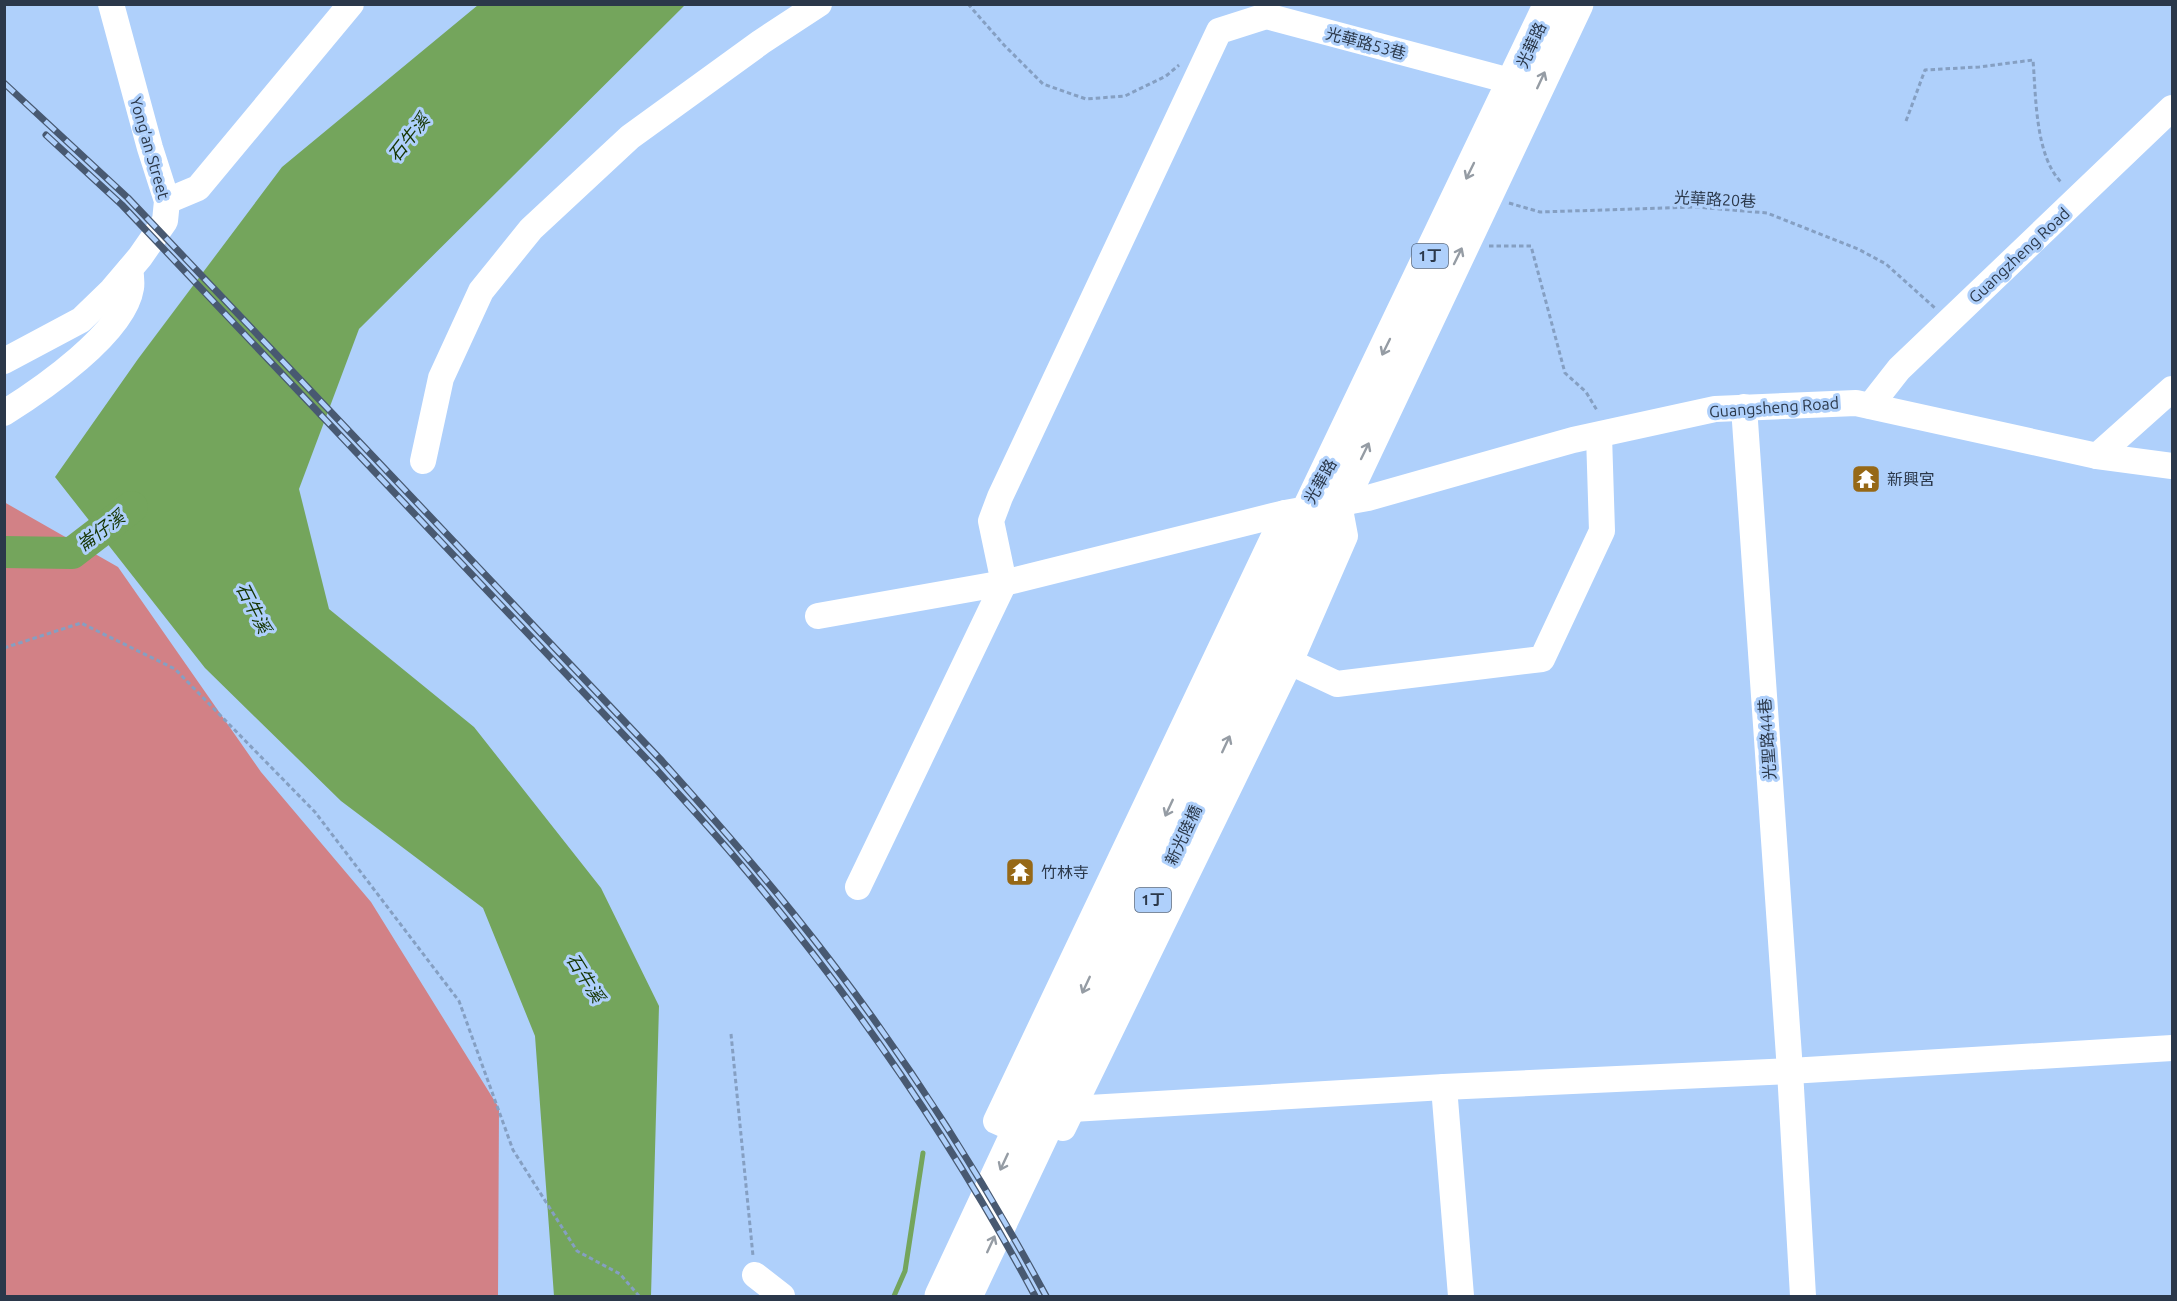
<svg xmlns="http://www.w3.org/2000/svg" width="2177" height="1301" font-family="Ubuntu,'Noto Sans TC',sans-serif">
<style>
.green{fill:#d28186}
.water{fill:#74a55c}
.lines{fill:none;stroke-linecap:round;stroke-linejoin:round}
.stream{stroke:#74a55c;stroke-width:5}
.river{stroke:#74a55c;stroke-width:32}
.path{stroke:#859fc2;stroke-width:3;stroke-dasharray:4.5 3;stroke-linecap:butt}
.minor{stroke:#fff;stroke-width:26}
.major{stroke:#fff;stroke-width:33}
.rail-casing{stroke:#485971;stroke-width:7}
.rail{stroke:#afd0fb;stroke-width:4.5;stroke-dasharray:14;stroke-linecap:butt}
.oneway{stroke:#959ca4}
.labels{text-anchor:middle;stroke-width:6;stroke-linejoin:round;paint-order:stroke}
.shield{fill:#afd0fb;stroke:#53667f;stroke-width:1.5}
.shield-label{font-size:15px;font-weight:bold;fill:#2b384a}
.street-label{font-size:16px;fill:#2b384a;stroke:#afd0fb}
.poi-label{font-size:16px;fill:#2b384a;stroke:#afd0fb;text-anchor:start}
.water-label{font-size:18px;font-style:italic;fill:#153400;stroke:#afd0fb}
</style>
<rect width="100%" height="100%" fill="#afd0fb"/>
<polygon class="green" points="4,502 118,567 261,772 371,902 499,1108 498,1296 5,1296"/>
<polygon class="water" points="478,5 685,5 359,329 299,489 329,609 474,727 601,888 659,1006 651,1296 554,1296 535,1036 483,908 341,801 205,668 55,477 138,359 282,167"/>
<g class="lines">
<polyline class="stream" points="894,1296 905,1271 923,1153"/>
<polyline class="river" points="4,552 72,553 132,507"/>
<g class="path">
<polyline points="968,4 1004,45 1043,84 1086,99 1125,96 1166,76 1179,65"/>
<path d="M1906,121L1925,70L1979,67L2033,60C2036,96 2035,157 2062,183"/>
<polyline points="1509,203 1540,212 1696,207 1767,213 1858,249 1886,264 1935,308"/>
<polyline points="1489,246 1531,246 1565,373 1586,392 1598,412"/>
<polyline points="4,648 81,623 175,669 315,812 459,1001 513,1150 577,1251 620,1274 639,1296"/>
<polyline points="731,1034 753,1256"/>
</g>
<g class="minor">
<polyline points="167,201 198,188 351,4"/>
<polyline points="4,361 81,320 112,290 140,257 165,221 167,201 150,148 111,4"/>
<polyline points="1870,406 1899,369 2172,108"/>
<polyline points="1744,407 1790,1071 1803,1296"/>
<path d="M4,413C41,390 124,333 131,288C132,282 131,275 130,269"/>
<polyline points="2097,456 2172,389"/>
<polyline points="423,461 441,378 481,291 531,229 630,137 761,42 819,4"/>
<polyline points="1339,504 1345,536 1290,662 1337,684 1542,659 1602,531 1599,435"/>
<polyline points="818,616 1004,583 1285,513 1368,498 1573,440 1715,409 1856,403 2097,456 2172,466"/>
<polyline points="858,887 1004,583 991,521 1000,497 1219,31 1266,16 1514,82"/>
<polyline points="1444,1087 1461,1296"/>
<polyline points="1072,1109 1444,1087 1790,1071 2172,1048"/>
<polyline points="1063,1128 1290,662"/>
<polyline points="1034,1138 996,1121 1285,513"/>
<polyline points="755,1275 782,1296"/>
</g>
<g class="major">
<polyline points="941,1296 1309,508 1550,4"/>
<polyline points="966,1296 1577,4"/>
</g>
<g class="rail-casing">
<g id="rail">
<path d="M4,83L128,198L662,761C707,811 751,861 793,913C889,1032 974,1162 1046,1296"/>
<path d="M46,135L122,205L656,769C681,797 707,825 732,854C848,990 951,1139 1035,1296"/>
</g>
</g>
<use href="#rail" class="rail"/>
</g>
<defs><path id="oneway-shaft" d="M-6 0H5M1.5-3L5.5 0L1.5 3" fill="none" stroke-width="1.6" stroke-linecap="round" stroke-linejoin="round" transform="scale(1.5)"/></defs>
<g class="oneway">
<use href="#oneway-shaft" transform="translate(1541 80) rotate(-65)"/>
<use href="#oneway-shaft" transform="translate(1470 171) rotate(116)"/>
<use href="#oneway-shaft" transform="translate(1458 256) rotate(-64)"/>
<use href="#oneway-shaft" transform="translate(1386 347) rotate(116)"/>
<use href="#oneway-shaft" transform="translate(1365 451) rotate(-64)"/>
<use href="#oneway-shaft" transform="translate(1226 744) rotate(-65)"/>
<use href="#oneway-shaft" transform="translate(1169 808) rotate(115)"/>
<use href="#oneway-shaft" transform="translate(1086 985) rotate(115)"/>
<use href="#oneway-shaft" transform="translate(1004 1162) rotate(115)"/>
<use href="#oneway-shaft" transform="translate(991 1244) rotate(-65)"/>
</g>
<defs>
<g id="temple-square" transform="scale(1.5)"><rect x="-9" y="-9" width="18" height="18" rx="4" fill="#966816" stroke="#afd0fb"/><path d="M0-6L5-2H3V0L6.5 2.5H4V6H1.5V3h-3V6H-4V2.5H-6.5L-3 0V-2H-5Z" fill="#fff"/></g>
</defs>
<g fill-rule="evenodd">
<use href="#temple-square" x="1866" y="479"/>
<use href="#temple-square" x="1020" y="872"/>
</g>
<g class="labels">
<g class="shield">
<rect x="1412" y="244" width="36" height="24" rx="4.5"/>
<rect x="1135" y="888" width="36" height="24" rx="4.5"/>
</g>
<g class="shield-label">
<text x="1430" y="261">1丁</text>
<text x="1153" y="905">1丁</text>
</g>
<g class="street-label">
<text transform="translate(1366 43) rotate(15)" y="6">光華路53巷</text>
<text transform="translate(1531 45) rotate(-65)" y="6">光華路</text>
<text transform="translate(150 148) rotate(74)" y="6">Yong’an Street</text>
<text transform="translate(1715 199) rotate(3)" y="6">光華路20巷</text>
<text transform="translate(2019 255) rotate(-43)" y="6">Guangzheng Road</text>
<text transform="translate(1774 407) rotate(-4)" y="6">Guangsheng Road</text>
<text transform="translate(1320 481) rotate(-61)" y="6">光華路</text>
<text transform="translate(1767 739) rotate(-94)" y="6">光聖路44巷</text>
<text transform="translate(1183 835) rotate(-65)" y="6">新光陸橋</text>
</g>
<g class="poi-label">
<text x="1887" y="485">新興宮</text>
<text x="1041" y="878">竹林寺</text>
</g>
<g class="water-label">
<text transform="translate(409 138) rotate(-52)" y="6">石牛溪</text>
<text transform="translate(101 531) rotate(-37)" y="6">崙仔溪</text>
<text transform="translate(253 608) rotate(63)" y="6">石牛溪</text>
<text transform="translate(585 978) rotate(58)" y="6">石牛溪</text>
</g>
</g>
<rect width="2177" height="1301" fill="none" stroke="#2b384a" stroke-width="12"/>
</svg>
